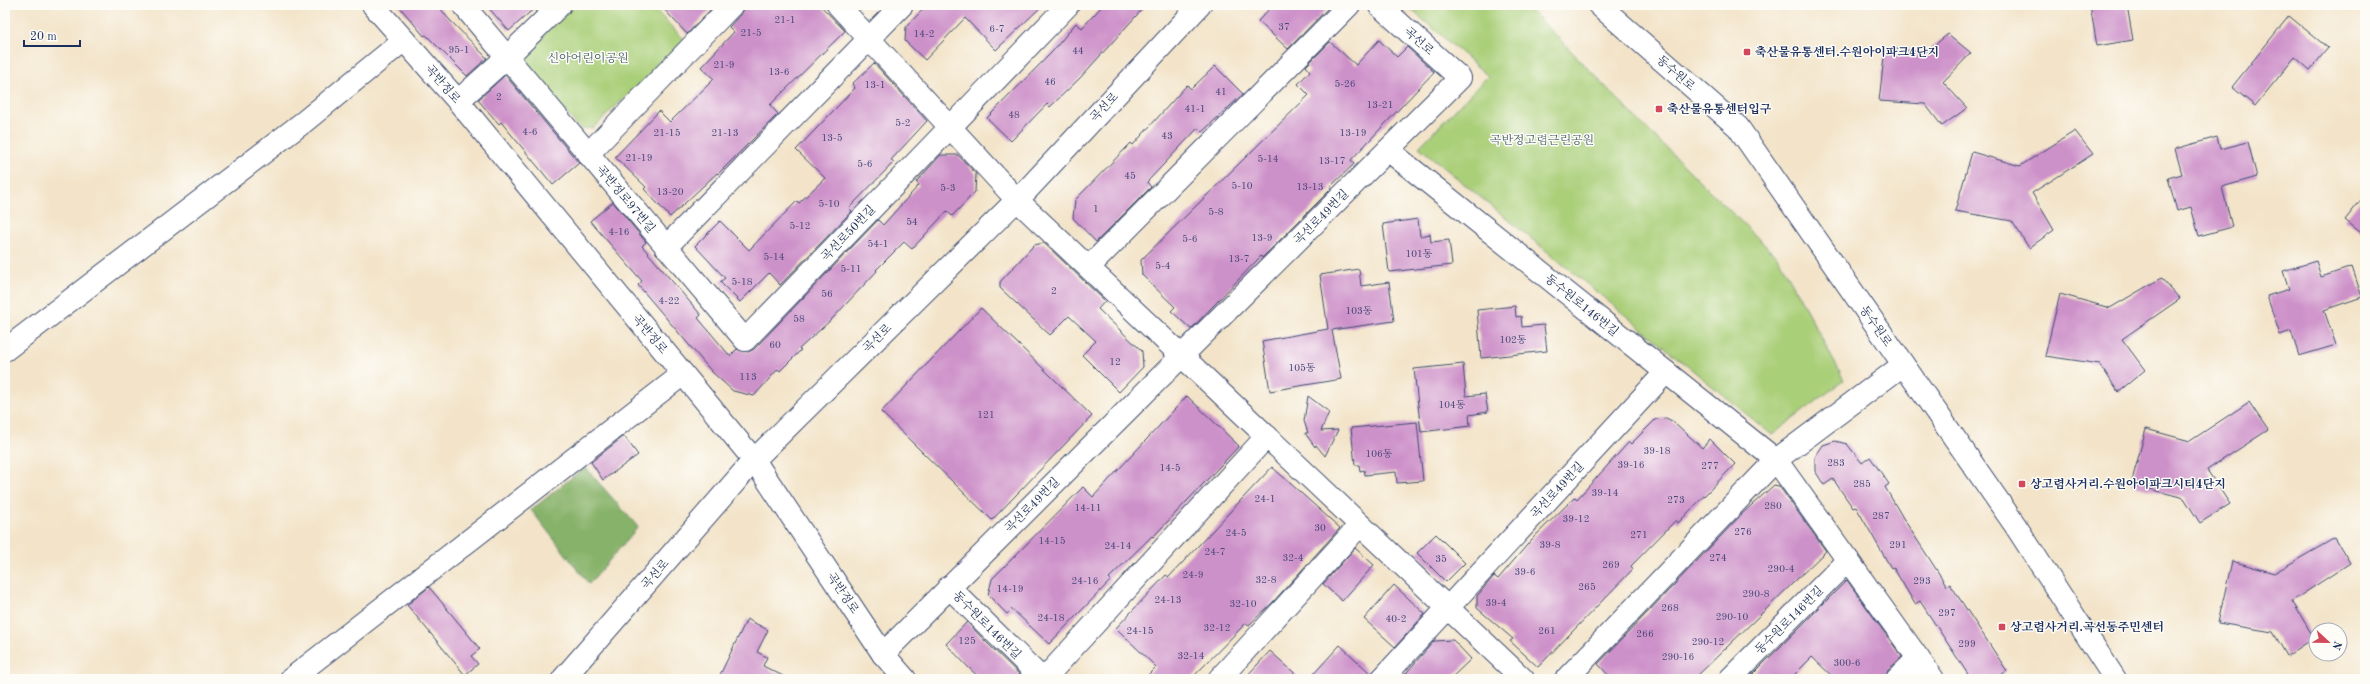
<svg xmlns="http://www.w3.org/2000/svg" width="2370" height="684" font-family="'Old Standard TT','Noto Serif KR',serif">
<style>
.green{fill:#aacf79;stroke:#627f6c}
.forest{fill:#87b269;stroke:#517064}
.building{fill:#cd91c9}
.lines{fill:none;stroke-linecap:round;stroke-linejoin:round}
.minor-casing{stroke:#3b4a6e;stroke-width:24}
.major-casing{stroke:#3b4a6e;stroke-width:24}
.minor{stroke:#fff;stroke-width:22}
.major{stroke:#fff;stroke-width:22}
.poi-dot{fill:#d1495b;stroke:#fdfcf7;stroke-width:1.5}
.labels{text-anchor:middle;stroke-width:3;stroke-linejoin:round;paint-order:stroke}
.number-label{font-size:10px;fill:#484879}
.street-label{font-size:12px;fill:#1b2f5e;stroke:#fdfcf7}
.poi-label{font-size:12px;font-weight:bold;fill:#1b2f5e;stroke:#fdfcf7;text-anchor:start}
.park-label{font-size:12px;fill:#465f66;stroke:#fdfcf7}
</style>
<rect width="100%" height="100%" fill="#fdfcf7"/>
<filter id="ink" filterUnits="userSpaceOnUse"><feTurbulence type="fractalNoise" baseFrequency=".025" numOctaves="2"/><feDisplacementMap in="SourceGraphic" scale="8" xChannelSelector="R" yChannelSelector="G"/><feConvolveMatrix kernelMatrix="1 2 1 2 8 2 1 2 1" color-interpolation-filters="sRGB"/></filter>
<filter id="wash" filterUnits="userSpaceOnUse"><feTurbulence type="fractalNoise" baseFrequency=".012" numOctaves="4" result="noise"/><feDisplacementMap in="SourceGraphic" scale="16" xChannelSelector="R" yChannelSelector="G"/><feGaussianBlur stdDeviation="0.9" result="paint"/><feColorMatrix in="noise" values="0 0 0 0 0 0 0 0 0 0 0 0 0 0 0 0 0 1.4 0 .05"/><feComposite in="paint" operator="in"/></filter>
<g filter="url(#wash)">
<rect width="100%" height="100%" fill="#f3e4c9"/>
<g class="green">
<polygon points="564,5 651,5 685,41 593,128 581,129 517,61"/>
<polygon points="1406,5 1522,5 1540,19 1640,122 1779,259 1844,380 1772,435 1419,147 1488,76"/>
</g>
<polygon class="forest" points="585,467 638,527 589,584 531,510"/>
<g id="blocks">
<g class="building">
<polygon points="398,5 438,5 447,17 487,58 467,76 426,35 424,36"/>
<polygon points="486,5 538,5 509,31"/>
<polygon points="660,5 715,5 687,34"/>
<polygon points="744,5 820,5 845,31 770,105 778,114 718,174 717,173 670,217 644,189 646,187 615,157 659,111 670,122 714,79 701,67 734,32 729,27 741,14"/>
<polygon points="927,5 1043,5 996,50 965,18 925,60 905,41 906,27"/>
<polygon points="1103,5 1146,5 1080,78 1050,107 1047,104 1011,141 987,118 1052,52 1076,23 1082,28"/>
<polygon points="1273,5 1331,5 1288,49 1258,21"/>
<polygon points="2090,5 2127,5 2133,40 2097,46"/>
<polygon points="2289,16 2328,48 2310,70 2295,57 2255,106 2232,87"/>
<polygon points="1948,34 1971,53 1943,82 1967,108 1942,126 1925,104 1879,101 1885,48 1926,52"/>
<polygon points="1379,40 1397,57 1407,47 1434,72 1351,160 1354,164 1330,187 1331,189 1262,258 1261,256 1191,329 1171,311 1175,307 1142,275 1141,260 1309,95 1298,84 1310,71 1306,66 1330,42 1356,65"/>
<polygon points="874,63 927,121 891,160 894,162 849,208 852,211 780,285 769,273 740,302 720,282 725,278 695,246 720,221 749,250 797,201 799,203 825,178 796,150 855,88 852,84"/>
<polygon points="1215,66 1243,94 1202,132 1198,128 1147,182 1151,187 1096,242 1073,218 1075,200 1131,143 1133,145 1187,85 1191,89"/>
<polygon points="505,75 579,163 553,185 501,122 499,124 478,100"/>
<polygon points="2075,131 2093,154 2032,193 2054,230 2029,248 2012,221 1955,211 1972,152 2020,166"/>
<polygon points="2217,137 2220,149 2248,142 2257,177 2222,187 2232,227 2199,236 2191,207 2177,211 2168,178 2182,174 2175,149"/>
<polygon points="941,155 958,155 963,160 976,174 975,192 952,216 947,211 912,249 904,242 876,270 877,271 832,319 799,349 801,350 780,371 778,369 754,396 733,391 712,372 638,285 642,281 590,221 613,202 646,242 642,246 701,315 698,318 730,356 737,349 748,352 754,349 878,220 883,225 919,185 916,182"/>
<polygon points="2365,195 2365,236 2345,220"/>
<polygon points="1418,219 1420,236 1430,234 1431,242 1449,240 1452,265 1389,272 1383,224"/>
<polygon points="1044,243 1105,301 1098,309 1142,351 1143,367 1119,392 1082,355 1096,341 1069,316 1050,335 1000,288 1000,282 1034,245"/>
<polygon points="2316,261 2321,277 2352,267 2362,297 2324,310 2336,345 2299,356 2291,331 2280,335 2267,296 2289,289 2283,271"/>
<polygon points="1359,269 1361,286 1389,282 1394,321 1332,330 1341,379 1270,391 1262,341 1328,329 1320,275"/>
<polygon points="2161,278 2180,299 2122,339 2145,370 2118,392 2100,364 2045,356 2060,294 2110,308"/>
<polygon points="1515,306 1516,317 1521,316 1522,327 1544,325 1547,351 1481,358 1477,310"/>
<polygon points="981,308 1092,416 992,520 881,412"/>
<polygon points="1463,364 1466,396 1485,394 1488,412 1469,415 1470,426 1421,432 1414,369"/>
<polygon points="1187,396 1239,446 1153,537 1152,536 1109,578 1111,580 1049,644 1012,609 1007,614 988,595 992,579 1083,487 1093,497"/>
<polygon points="1308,396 1329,412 1321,431 1338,430 1325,456 1316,445 1315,447 1305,433 1308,433 1304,421"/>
<polygon points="2249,402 2268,430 2207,470 2230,504 2200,523 2184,498 2131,484 2146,429 2190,441"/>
<polygon points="1666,418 1674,422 1702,448 1710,439 1735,464 1678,523 1676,520 1631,566 1633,569 1538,667 1510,641 1513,639 1477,608 1477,596 1494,576 1498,579 1533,538 1575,497 1577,499 1629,442 1631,444 1656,419"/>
<polygon points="1417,422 1423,481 1397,483 1396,472 1365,475 1364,470 1360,471 1359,465 1355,465 1351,428"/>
<polygon points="624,436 638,455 603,480 591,462"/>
<polygon points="1835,441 1847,444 1862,463 1870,457 1889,484 1885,487 1903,518 1947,586 1950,584 2007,671 1995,679 1971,679 1920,601 1915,604 1893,567 1891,568 1856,507 1853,508 1833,479 1824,485 1815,471 1815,457 1823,445"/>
<polygon points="1272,467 1340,528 1272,603 1249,625 1246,623 1191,679 1144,679 1156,667 1116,628 1166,575 1169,577"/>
<polygon points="1774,485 1779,486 1826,551 1694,679 1612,679 1598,664 1743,513"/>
<polygon points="1436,534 1465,563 1446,582 1417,553"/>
<polygon points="2335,538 2350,563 2292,601 2314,638 2287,656 2273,632 2218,623 2232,561 2274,573"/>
<polygon points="1355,548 1374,565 1342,601 1323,584"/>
<polygon points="1847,580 1902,657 1888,670 1885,679 1835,679 1812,657 1790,679 1748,679"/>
<polygon points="1394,585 1425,614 1395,647 1364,619"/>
<polygon points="429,587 480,649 471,656 478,664 465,675 407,605"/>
<polygon points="747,619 768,630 757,652 767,657 763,666 789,679 718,679"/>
<polygon points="967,622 984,640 1024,679 981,679 969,668 946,644"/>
<polygon points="1453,640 1471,659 1450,679 1401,679 1434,641"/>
<polygon points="1340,645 1371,674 1370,679 1309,679"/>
<polygon points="1270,651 1301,679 1244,679"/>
</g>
</g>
</g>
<g filter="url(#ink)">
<use href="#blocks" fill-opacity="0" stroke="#3b4a6e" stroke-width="1"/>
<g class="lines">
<g class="minor-casing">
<g id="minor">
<polyline points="373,5 458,101 754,460 883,654 905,679"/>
<polyline points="463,5 745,340 1068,5"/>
<polyline points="838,5 1017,200 1523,679"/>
<polyline points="458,101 507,57 560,5"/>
<polyline points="1388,150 1776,460 1933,679"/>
<polyline points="588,154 732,5"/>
<polyline points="666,247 902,5"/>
<polyline points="1089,267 1349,5"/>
<polyline points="5,350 305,121 404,40"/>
<polyline points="754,460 1027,190 1200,5"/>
<polyline points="949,587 1042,679"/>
<polyline points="883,654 1460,78 1379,5"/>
<polyline points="291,679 683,374"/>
<polyline points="1044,679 1267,436"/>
<polyline points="1219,679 1360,525"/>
<polyline points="1382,679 1666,372"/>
<polyline points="1566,679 1776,460 1903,365"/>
<polyline points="1730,679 1848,560"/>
<polyline points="1897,679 1918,658"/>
</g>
</g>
<g class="major-casing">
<g id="major">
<polyline points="1599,5 1738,127 2015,525 2115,679"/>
<polyline points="563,679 754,460"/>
</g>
</g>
<use href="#minor" class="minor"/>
<use href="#major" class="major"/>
</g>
</g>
<g class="poi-dot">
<rect x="1743" y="48" width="8" height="8" rx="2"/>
<rect x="1655" y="105" width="8" height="8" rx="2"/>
<rect x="2018" y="480" width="8" height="8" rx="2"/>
<rect x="1998" y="623" width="8" height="8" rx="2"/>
</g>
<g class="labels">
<g class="number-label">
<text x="785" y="23">21-1</text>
<text x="1284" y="30">37</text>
<text x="997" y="32">6-7</text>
<text x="751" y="36">21-5</text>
<text x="924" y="37">14-2</text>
<text x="459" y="53">95-1</text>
<text x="1078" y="54">44</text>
<text x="724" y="68">21-9</text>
<text x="779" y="75">13-6</text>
<text x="1050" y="85">46</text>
<text x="1345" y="87">5-26</text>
<text x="875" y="88">13-1</text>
<text x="1221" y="95">41</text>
<text x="499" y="100">2</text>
<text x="1380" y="108">13-21</text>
<text x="1195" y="112">41-1</text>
<text x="1014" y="118">48</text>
<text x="903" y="126">5-2</text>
<text x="530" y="135">4-6</text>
<text x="667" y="136">21-15</text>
<text x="725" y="136">21-13</text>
<text x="1353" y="136">13-19</text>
<text x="1167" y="139">43</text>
<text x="832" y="141">13-5</text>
<text x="639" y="161">21-19</text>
<text x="1268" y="162">5-14</text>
<text x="1332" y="164">13-17</text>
<text x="865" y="167">5-6</text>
<text x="1130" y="179">45</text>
<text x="1242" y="189">5-10</text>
<text x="1310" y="190">13-13</text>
<text x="948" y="191">5-3</text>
<text x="670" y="195">13-20</text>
<text x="829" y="207">5-10</text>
<text x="1096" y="212">1</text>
<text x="1216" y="215">5-8</text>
<text x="912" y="225">54</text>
<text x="800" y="229">5-12</text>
<text x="619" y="235">4-16</text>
<text x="1262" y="241">13-9</text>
<text x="1190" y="242">5-6</text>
<text x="878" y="247">54-1</text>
<text x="1419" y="257">101동</text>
<text x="774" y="260">5-14</text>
<text x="1239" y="262">13-7</text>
<text x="1163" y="269">5-4</text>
<text x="851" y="272">5-11</text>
<text x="742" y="285">5-18</text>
<text x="1054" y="294">2</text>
<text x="827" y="297">56</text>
<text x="669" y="304">4-22</text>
<text x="1359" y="314">103동</text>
<text x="799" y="322">58</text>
<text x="1513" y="343">102동</text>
<text x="775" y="348">60</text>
<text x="1115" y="365">12</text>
<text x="1302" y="371">105동</text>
<text x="748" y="380">113</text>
<text x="1452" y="408">104동</text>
<text x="986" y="418">121</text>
<text x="1657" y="454">39-18</text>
<text x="1379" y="457">106동</text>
<text x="1836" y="466">283</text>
<text x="1631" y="468">39-16</text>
<text x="1710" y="469">277</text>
<text x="1170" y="471">14-5</text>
<text x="1862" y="487">285</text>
<text x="1605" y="496">39-14</text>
<text x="1265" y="502">24-1</text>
<text x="1676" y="503">273</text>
<text x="1773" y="509">280</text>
<text x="1088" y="511">14-11</text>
<text x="1881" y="519">287</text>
<text x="1576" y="522">39-12</text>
<text x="1320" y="531">30</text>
<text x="1743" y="535">276</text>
<text x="1236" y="536">24-5</text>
<text x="1639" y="538">271</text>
<text x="1052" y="544">14-15</text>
<text x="1550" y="548">39-8</text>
<text x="1898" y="548">291</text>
<text x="1118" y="549">24-14</text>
<text x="1215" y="555">24-7</text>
<text x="1293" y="561">32-4</text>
<text x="1718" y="561">274</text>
<text x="1441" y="562">35</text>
<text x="1611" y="568">269</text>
<text x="1781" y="572">290-4</text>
<text x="1525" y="575">39-6</text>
<text x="1193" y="578">24-9</text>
<text x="1266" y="583">32-8</text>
<text x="1085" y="584">24-16</text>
<text x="1922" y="584">293</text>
<text x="1587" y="590">265</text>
<text x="1010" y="592">14-19</text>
<text x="1756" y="597">290-8</text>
<text x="1168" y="603">24-13</text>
<text x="1496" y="606">39-4</text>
<text x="1243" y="607">32-10</text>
<text x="1670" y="611">268</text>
<text x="1947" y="616">297</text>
<text x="1732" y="620">290-10</text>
<text x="1051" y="621">24-18</text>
<text x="1396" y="622">40-2</text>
<text x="1217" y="631">32-12</text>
<text x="1140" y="634">24-15</text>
<text x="1547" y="634">261</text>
<text x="1645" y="637">266</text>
<text x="967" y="644">125</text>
<text x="1708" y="645">290-12</text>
<text x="1967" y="647">299</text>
<text x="1191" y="659">32-14</text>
<text x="1678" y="660">290-16</text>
<text x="1847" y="666">300-6</text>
</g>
<g class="street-label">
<text transform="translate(1419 41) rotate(42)" y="4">곡선로</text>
<text transform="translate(1676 73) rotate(41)" y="4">동수원로</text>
<text transform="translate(443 84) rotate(49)" y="4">곡반정로</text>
<text transform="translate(1104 107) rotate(-47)" y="4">곡선로</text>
<text transform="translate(626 199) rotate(50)" y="4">곡반정로97번길</text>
<text transform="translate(1321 217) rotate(-45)" y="4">곡선로49번길</text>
<text transform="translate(848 233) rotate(-46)" y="4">곡선로50번길</text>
<text transform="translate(1582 305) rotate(39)" y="4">동수원로146번길</text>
<text transform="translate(1876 326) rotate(55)" y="4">동수원로</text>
<text transform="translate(650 334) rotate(50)" y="4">곡반정로</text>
<text transform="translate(877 338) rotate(-45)" y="4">곡선로</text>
<text transform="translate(1557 490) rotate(-47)" y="4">곡선로49번길</text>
<text transform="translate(1032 505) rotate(-45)" y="4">곡선로49번길</text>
<text transform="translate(655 574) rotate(-49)" y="4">곡선로</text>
<text transform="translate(843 593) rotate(56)" y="4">곡반정로</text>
<text transform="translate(1789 620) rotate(-45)" y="4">동수원로146번길</text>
<text transform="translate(987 625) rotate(45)" y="4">동수원로146번길</text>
</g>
<g class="poi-label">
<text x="1755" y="56">축산물유통센터.수원아이파크4단지</text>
<text x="1667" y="113">축산물유통센터입구</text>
<text x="2030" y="488">상고렴사거리.수원아이파크시티4단지</text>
<text x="2010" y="631">상고렴사거리.곡선동주민센터</text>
</g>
<g class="park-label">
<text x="588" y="62">신아어린이공원</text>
<text x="1542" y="144">곡반정고렴근린공원</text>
</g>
</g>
<rect width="2370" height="684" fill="none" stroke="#fdfcf7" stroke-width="20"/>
<g transform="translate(2328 642) rotate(112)"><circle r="19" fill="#fdfcf7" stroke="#a3aaba"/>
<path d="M0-3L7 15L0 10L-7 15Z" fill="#d1495b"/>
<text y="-6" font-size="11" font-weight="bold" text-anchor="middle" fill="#1b2f5e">N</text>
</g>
<path d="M24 40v6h56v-6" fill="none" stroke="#1b2f5e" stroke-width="2"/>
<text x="30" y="40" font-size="12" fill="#1b2f5e" stroke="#fdfcf7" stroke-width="3" paint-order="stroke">20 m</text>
</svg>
